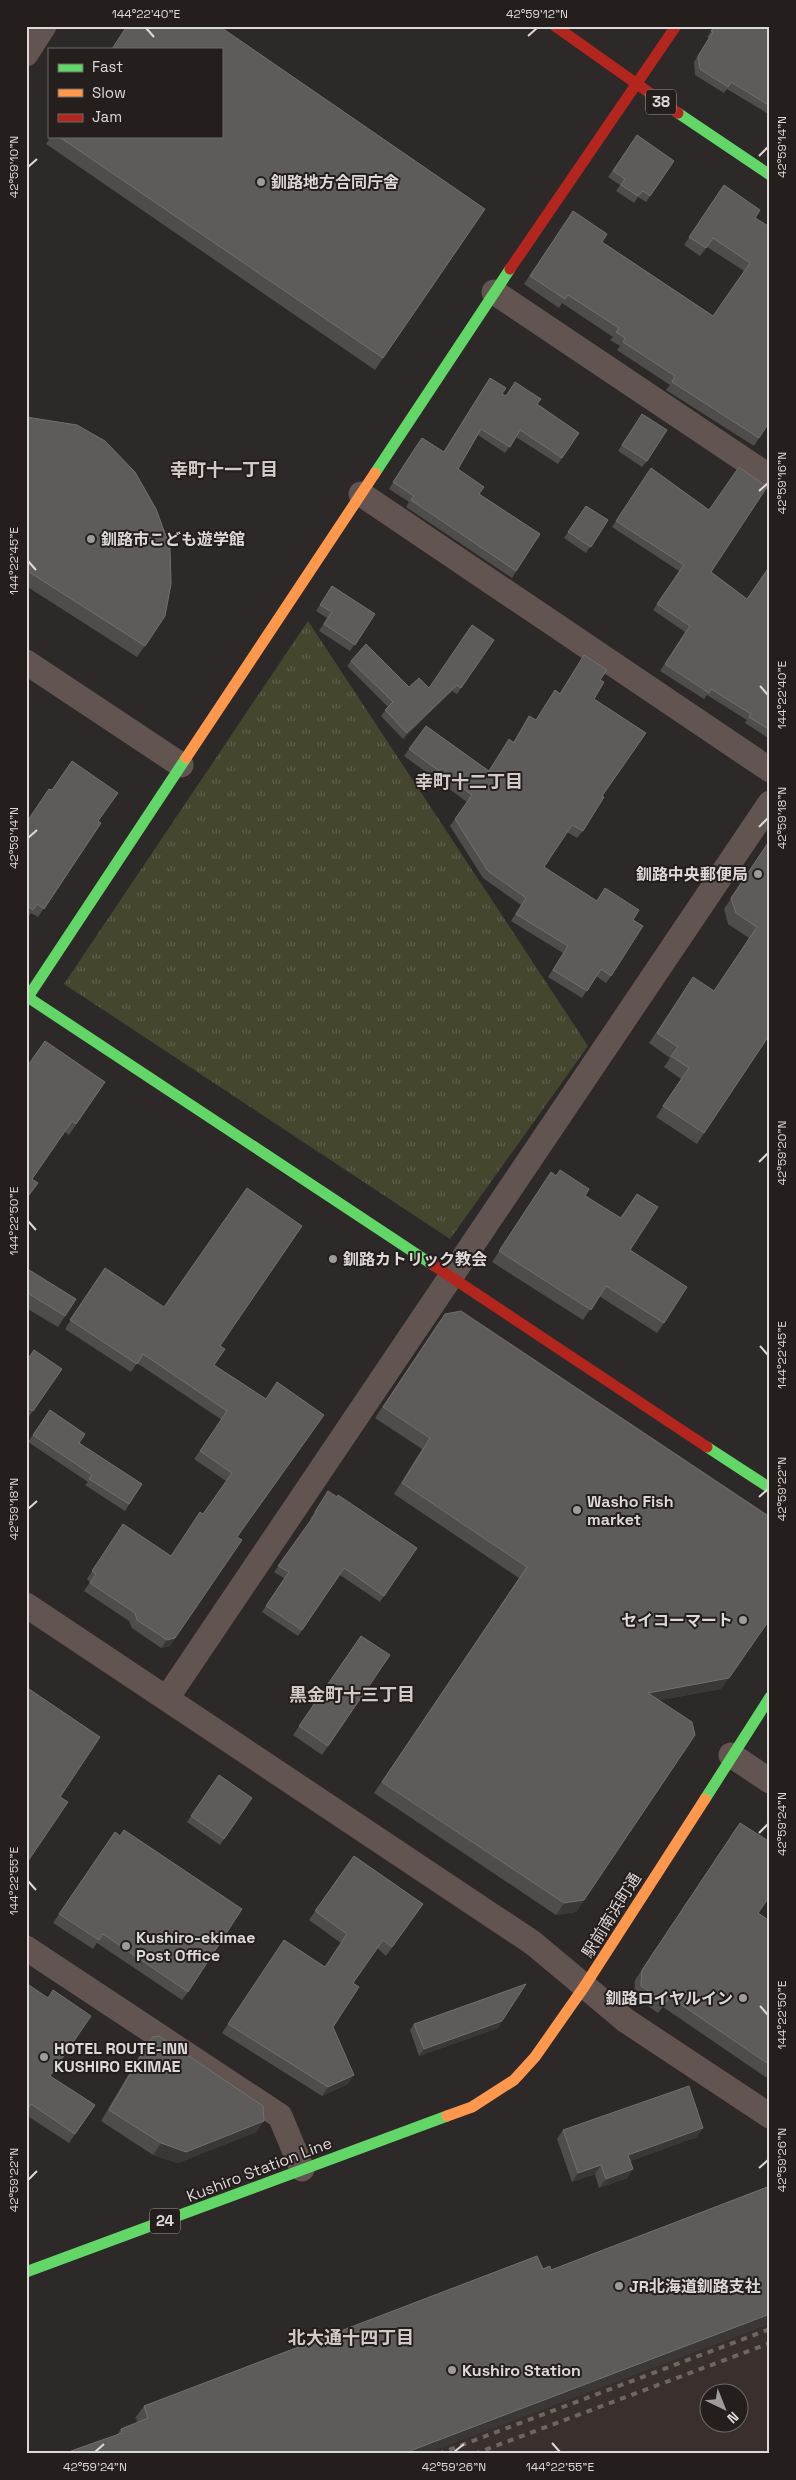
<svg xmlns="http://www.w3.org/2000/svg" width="796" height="2480" font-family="'Space Grotesk','Noto Sans JP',sans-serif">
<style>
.built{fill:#392f2c;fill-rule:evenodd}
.park{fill:url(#park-tufts)}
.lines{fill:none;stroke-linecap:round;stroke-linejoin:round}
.street{stroke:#625551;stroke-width:25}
.fast{stroke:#63d668;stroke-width:11}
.slow{stroke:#ff974d;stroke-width:11}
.jam{stroke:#b3261e;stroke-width:11}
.rail{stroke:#6d6664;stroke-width:4;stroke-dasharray:6 6;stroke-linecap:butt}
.wall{fill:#4f4d4c}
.shaded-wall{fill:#3a3837}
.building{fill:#5e5c5b;stroke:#726f6e}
.ticks{fill:none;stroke:#ddd9d8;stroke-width:2}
.poi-dot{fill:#9f9b9a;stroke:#241e1c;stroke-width:2}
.labels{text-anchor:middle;stroke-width:4;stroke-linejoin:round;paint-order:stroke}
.shield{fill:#241e1c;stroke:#a6a1a0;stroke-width:1}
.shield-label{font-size:15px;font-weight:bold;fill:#ddd9d8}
.poi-label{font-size:16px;font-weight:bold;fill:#ddd9d8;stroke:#241e1c;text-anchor:start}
.street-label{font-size:16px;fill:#ddd9d8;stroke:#241e1c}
.neighbourhood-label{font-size:18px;font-weight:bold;fill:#d2cbc8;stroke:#241e1c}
.neatline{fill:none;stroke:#ddd9d8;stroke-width:2}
.ticks-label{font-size:12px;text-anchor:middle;fill:#ddd9d8}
</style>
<defs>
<pattern id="park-tufts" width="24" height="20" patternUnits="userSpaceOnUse" patternTransform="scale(1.25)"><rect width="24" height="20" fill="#44462d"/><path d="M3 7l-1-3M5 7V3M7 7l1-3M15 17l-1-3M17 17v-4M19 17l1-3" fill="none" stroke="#5f604b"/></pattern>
</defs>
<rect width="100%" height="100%" fill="#2c2928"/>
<path class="built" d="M770,2189V2454H73L138,2429L134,2416L530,2265L535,2278ZM708,2392H738V2422H708Z"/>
<polygon class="park" points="308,621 588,1046 450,1239 64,984"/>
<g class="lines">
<g class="street">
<polyline points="26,54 44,26"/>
<polyline points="494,292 770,477"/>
<polyline points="361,494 770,770"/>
<polyline points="26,662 181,765"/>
<polyline points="26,1605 533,1943 625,2020 770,2116"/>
<polyline points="167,1698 770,803"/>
<polyline points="731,1755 770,1781"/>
<polyline points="26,1948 280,2116 302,2169"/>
</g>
<g class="fast">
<polyline points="678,113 770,175"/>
<polyline points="375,473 510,269"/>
<polyline points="26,996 433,1265"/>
<polyline points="26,1000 186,758"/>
<polyline points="707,1447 770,1488"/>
<polyline points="705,1799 770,1697"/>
<polyline points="26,2272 447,2116"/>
</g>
<g class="slow">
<polyline points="186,758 375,473"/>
<polyline points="447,2116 472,2107 514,2080 535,2057 584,1987 705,1799"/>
</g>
<g class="jam">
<polyline points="555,26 678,113"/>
<polyline points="510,269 676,26"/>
<polyline points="433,1265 707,1447"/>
</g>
<g class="rail">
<polyline points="438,2454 770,2329"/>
<polyline points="474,2454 770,2343"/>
</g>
</g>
<g class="wall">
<polygon points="715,26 770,26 770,115 727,89 724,93 695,75 694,62 709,38 707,37"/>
<polygon points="637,135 674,161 646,202 638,197 634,203 616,191 620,185 608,177"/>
<polygon points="51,136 221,136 485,209 375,370 46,144"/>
<polygon points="724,185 755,218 759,438 754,446 666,390 670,385 617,350 620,346 610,340 613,337 562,303 559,308 524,284 573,211 602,242 713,316 744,271 707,247 700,256 684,245"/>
<polygon points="490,378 502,394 506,396 537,404 579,433 558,464 516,437 505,453 478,435 458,469 479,494 540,534 512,578 406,507 409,502 389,489 417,444 443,452"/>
<polygon points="642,414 647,461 642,467 618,451"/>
<polygon points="26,417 165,616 137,657 26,586"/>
<polygon points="651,468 711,572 747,599 770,565 770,739 745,723 747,720 707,695 704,699 660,671 685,632 653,610 679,571 612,527"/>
<polygon points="586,506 608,520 586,553 564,538"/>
<polygon points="332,586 375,614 350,651 319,631 327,618 316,611"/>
<polygon points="494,640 457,694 452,691 403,739 381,716 388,707 347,666 351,661 409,687 429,688"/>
<polygon points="584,655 600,680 594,699 602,796 583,831 577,838 567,832 544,867 596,901 605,888 633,920 611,976 606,983 596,976 582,998 548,977 563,953 511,921 521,905 483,878 450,826 467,802 404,756 426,726 488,771 513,742 529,716 536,720 555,690 560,693"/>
<polygon points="98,821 101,823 38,917 31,913 27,919 26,918 26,822"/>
<polygon points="770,839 770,1034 697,1144 656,1117 681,1079 664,1067 670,1058 649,1043 686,988 714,991 749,938 728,924 724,909"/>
<polygon points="26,1068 105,1082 69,1135 65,1132 32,1179"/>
<polygon points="551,1172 620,1218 637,1194 630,1250 664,1323 657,1333 599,1296 583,1320 492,1262"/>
<polygon points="26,1268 65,1316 58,1327 26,1308"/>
<polygon points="105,1268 220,1346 214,1365 266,1399 237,1537 170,1646 161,1648 132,1628 129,1621 84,1591 90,1582 87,1579 123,1524 171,1556 203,1514 226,1481 194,1459 222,1420 137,1363 131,1372 65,1329"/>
<polygon points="437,1325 721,1689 660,1700 584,1900 576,1912 556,1915 374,1793 519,1578 394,1494 422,1449 375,1418"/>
<polygon points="26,1362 62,1369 28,1418 26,1416"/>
<polygon points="50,1410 79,1443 142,1484 125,1511 85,1485 88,1482 28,1442"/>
<polygon points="328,1491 384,1596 380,1602 340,1575 298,1636 262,1612 284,1578 274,1572 312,1520 310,1519"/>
<polygon points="361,1636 390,1655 322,1755 293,1735"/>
<polygon points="219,1775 224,1839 220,1845 187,1822"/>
<polygon points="740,1823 758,1913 770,1921 770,2080 663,2007 658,2013 634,1996 635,1980"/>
<polygon points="115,1832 188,1992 182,2000 97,1943 93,1949 53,1923"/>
<polygon points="354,1856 423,1904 386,1956 377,1948 353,1983 333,2027 348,2084 322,2096 222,2033 284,1940 325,1967 341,1943 309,1920"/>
<polygon points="26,1983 50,2076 95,2105 69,2143 26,2115"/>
<polygon points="502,2021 498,2028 419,2056 410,2030 414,2024"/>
<polygon points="152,2037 264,2121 256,2132 178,2163 153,2155 101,2121 144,2048"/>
<polygon points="563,2130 697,2137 630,2161 633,2169 627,2178 599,2188 595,2174 572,2182 557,2139"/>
<polygon points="770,2186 770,2323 423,2454 69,2454 71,2451 117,2435 121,2429 138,2423 136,2417 144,2406 543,2269 551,2270"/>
</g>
<g class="shaded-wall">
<polygon points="457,685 452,691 403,739 407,733"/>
<polygon points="175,1638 170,1646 161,1648 167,1640"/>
<polygon points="729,1678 721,1689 640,1704 648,1693"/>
<polygon points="584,1900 576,1912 556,1915 564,1903"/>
<polygon points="502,2021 498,2028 419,2056 424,2049"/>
<polygon points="354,2075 348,2084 322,2096 328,2087"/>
<polygon points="264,2121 256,2132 178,2163 153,2155 161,2143"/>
<polygon points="703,2128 697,2137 622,2164 628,2155"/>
<polygon points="601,2165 595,2174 572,2182 578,2173"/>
<polygon points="633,2169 627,2178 599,2188 606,2179"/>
<polygon points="770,2314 770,2323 423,2454 402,2454"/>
</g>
<g class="building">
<polygon points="127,26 219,26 485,209 383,358 58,136 221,136 221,49 112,49"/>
<polygon points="715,26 770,26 770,106 731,82 728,87 700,69 698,56 713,32 711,31"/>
<polygon points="637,135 674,161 650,196 643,191 638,196 621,185 625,179 613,171"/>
<polygon points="724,185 760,210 755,218 770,227 770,421 759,438 672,382 675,376 623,342 625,338 616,332 619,328 568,295 565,299 530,276 573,211 607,234 602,242 713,316 750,263 713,238 706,248 689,237"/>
<polygon points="490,378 506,388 502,394 506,396 515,382 541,399 537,404 579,433 562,458 520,430 510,447 481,429 458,469 484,487 479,494 540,534 516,571 411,500 414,496 393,482 422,438 444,452"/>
<polygon points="642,414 667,430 647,461 622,445"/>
<polygon points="26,417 77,425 105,441 135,472 156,509 170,547 171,584 165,616 145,646 26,570"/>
<polygon points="739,467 767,487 711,572 747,599 770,566 770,730 749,717 751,714 711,689 709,693 665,664 690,626 657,604 684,565 616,521 651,468 709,510"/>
<polygon points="586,506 608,520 591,547 568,532"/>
<polygon points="332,586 375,614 355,645 324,624 332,612 320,605"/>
<polygon points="472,625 494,640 461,688 457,685 407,733 385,710 393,702 351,661 366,644 409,687 419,678 429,688"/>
<polygon points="584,655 607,670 600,680 604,682 594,699 646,733 602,796 604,797 583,831 572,825 544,867 597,901 605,888 639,910 633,920 643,926 611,976 601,969 587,991 553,970 568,946 516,914 526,898 488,871 455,819 472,795 409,749 426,726 489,771 509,739 514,743 529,716 536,720 555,690 560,694"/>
<polygon points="72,761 118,793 98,821 101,823 44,909 37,904 33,910 26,905 26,823 49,789 52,790"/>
<polygon points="770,840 770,1034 704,1133 663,1106 689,1068 671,1056 678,1047 657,1033 693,977 714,991 757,927 736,913 731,898"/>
<polygon points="45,1041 105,1082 76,1124 72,1121 32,1179 38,1183 26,1199 26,1068"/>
<polygon points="560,1170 589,1189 585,1196 621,1218 637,1194 658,1207 630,1250 687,1287 664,1323 606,1286 591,1310 499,1251 551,1172 556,1176"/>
<polygon points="247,1188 302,1226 220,1346 225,1349 214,1365 266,1399 277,1382 324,1415 237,1537 242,1540 175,1638 167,1640 137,1620 135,1613 90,1583 96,1574 92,1571 123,1524 171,1556 200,1512 203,1514 232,1473 200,1451 227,1411 143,1354 137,1364 70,1320 105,1268 164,1307"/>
<polygon points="26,1268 76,1299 65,1316 26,1292"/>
<polygon points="461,1311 770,1517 770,1619 729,1678 648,1693 692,1722 695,1735 584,1900 564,1903 382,1782 527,1567 402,1483 430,1438 383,1407 445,1314"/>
<polygon points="34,1350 62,1369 33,1411 26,1407 26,1362"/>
<polygon points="50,1410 85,1434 79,1443 142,1484 129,1504 89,1479 92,1475 33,1435"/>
<polygon points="328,1491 337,1497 338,1495 417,1548 384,1596 344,1568 302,1630 266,1606 289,1572 278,1566 316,1513 315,1512"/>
<polygon points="361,1636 390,1655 328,1746 299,1726"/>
<polygon points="26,1687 100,1737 60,1797 68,1802 26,1864"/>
<polygon points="219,1775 252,1798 224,1839 191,1816"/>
<polygon points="740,1823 770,1842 770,1896 758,1913 770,1921 770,2065 670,1997 666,2002 641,1986 642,1970"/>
<polygon points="124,1830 242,1909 188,1992 103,1934 99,1940 59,1914 115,1832 120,1836"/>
<polygon points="354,1856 423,1904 392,1947 383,1940 353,1983 359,1987 333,2027 354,2075 328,2087 228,2024 284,1940 325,1967 347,1934 315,1911"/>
<polygon points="26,1983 48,1998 53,1990 91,2016 50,2076 95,2105 75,2134 31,2104 26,2111"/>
<polygon points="526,1984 502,2021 424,2049 414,2024"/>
<polygon points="159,2036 263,2106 264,2121 186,2152 161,2143 109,2110 152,2037"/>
<polygon points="689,2086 703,2128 628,2155 633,2169 606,2179 601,2165 578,2173 563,2130"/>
<polygon points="770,2186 770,2314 402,2454 72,2454 71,2451 122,2433 121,2429 148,2418 144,2406 537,2256 543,2269 550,2266 551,2270"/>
</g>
<path class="ticks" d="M146,28L154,37M528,36L537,28M759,156L768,147M28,167L37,159M759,491L768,483M28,561L36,570M760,686L768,695M759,827L768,818M28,838L37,830M759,1162L768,1153M28,1221L36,1230M760,1346L768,1355M759,1497L768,1489M28,1509L37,1501M759,1833L768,1824M28,1881L36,1890M760,2006L768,2015M759,2168L768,2160M28,2180L37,2171M552,2443L560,2452M95,2452L104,2444M454,2452L464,2444"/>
<g class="poi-dot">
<circle cx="261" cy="182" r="5"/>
<circle cx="91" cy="539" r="5"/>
<circle cx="758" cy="874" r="5"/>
<circle cx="333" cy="1259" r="5"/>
<circle cx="577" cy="1510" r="5"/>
<circle cx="743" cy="1620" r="5"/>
<circle cx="126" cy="1946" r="5"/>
<circle cx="743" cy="1998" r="5"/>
<circle cx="44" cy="2057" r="5"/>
<circle cx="619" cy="2286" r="5"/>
<circle cx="452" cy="2370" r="5"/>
</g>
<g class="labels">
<g class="shield">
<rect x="646" y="89.5" width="30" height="25" rx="4"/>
<rect x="150" y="2208.5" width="30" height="25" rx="4"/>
</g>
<g class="shield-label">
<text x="661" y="107">38</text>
<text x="165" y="2226">24</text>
</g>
<g class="poi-label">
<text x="271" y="188">釧路地方合同庁舎</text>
<text x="101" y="545">釧路市こども遊学館</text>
<text x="748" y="880" text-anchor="end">釧路中央郵便局</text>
<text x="343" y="1265">釧路カトリック教会</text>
<text x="587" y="1507">Washo Fish<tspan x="587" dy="18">market</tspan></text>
<text x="733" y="1626" text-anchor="end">セイコーマート</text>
<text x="136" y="1943">Kushiro-ekimae<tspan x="136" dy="18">Post Office</tspan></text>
<text x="733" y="2004" text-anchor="end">釧路ロイヤルイン</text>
<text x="54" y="2054">HOTEL ROUTE-INN<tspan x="54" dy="18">KUSHIRO EKIMAE</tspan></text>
<text x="629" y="2292">JR北海道釧路支社</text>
<text x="462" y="2376">Kushiro Station</text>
</g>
<g class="street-label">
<text transform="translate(611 1915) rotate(-58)" y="6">駅前南浜町通</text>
<text transform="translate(259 2169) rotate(-21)" y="6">Kushiro Station Line</text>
</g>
<g class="neighbourhood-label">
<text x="224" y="476">幸町十一丁目</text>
<text x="469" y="788">幸町十二丁目</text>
<text x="352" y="1701">黒金町十三丁目</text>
<text x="351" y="2344">北大通十四丁目</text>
</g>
</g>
<rect width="796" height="2480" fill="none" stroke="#241e1c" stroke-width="55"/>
<rect x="48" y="48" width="175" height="90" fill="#241e1c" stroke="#6e6967"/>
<rect x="58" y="64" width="25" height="8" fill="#63d668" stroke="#6e6967"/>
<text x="92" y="72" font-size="15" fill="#ddd9d8">Fast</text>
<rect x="58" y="89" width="25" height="8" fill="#ff974d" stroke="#6e6967"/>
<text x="92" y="98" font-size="15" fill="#ddd9d8">Slow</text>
<rect x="58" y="114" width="25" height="8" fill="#b3261e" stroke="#6e6967"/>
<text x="92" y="122" font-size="15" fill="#ddd9d8">Jam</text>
<g transform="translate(724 2408) rotate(137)"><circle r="24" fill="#241e1c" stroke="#6e6967"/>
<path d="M0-4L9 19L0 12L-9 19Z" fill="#9f9b9a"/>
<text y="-8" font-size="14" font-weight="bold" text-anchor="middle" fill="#ddd9d8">N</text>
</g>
<rect x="28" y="28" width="740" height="2424" class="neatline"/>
<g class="ticks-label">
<text x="146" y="18">144°22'40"E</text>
<text x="537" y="18">42°59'12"N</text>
<text transform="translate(782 147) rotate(-90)" y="4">42°59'14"N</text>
<text transform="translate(14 167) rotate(-90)" y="4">42°59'10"N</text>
<text transform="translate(782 483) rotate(-90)" y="4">42°59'16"N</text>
<text transform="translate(14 561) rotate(-90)" y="4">144°22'45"E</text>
<text transform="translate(782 695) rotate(-90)" y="4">144°22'40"E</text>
<text transform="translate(782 818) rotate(-90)" y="4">42°59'18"N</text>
<text transform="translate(14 838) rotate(-90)" y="4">42°59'14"N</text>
<text transform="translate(782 1153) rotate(-90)" y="4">42°59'20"N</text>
<text transform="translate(14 1221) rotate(-90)" y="4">144°22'50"E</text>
<text transform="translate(782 1355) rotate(-90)" y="4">144°22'45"E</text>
<text transform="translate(782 1489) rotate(-90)" y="4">42°59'22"N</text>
<text transform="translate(14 1509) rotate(-90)" y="4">42°59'18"N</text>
<text transform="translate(782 1824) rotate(-90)" y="4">42°59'24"N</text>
<text transform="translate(14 1881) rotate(-90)" y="4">144°22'55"E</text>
<text transform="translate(782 2015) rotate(-90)" y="4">144°22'50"E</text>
<text transform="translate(782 2160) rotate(-90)" y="4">42°59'26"N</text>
<text transform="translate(14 2180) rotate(-90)" y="4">42°59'22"N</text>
<text x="95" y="2471">42°59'24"N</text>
<text x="454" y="2471">42°59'26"N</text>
<text x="560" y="2471">144°22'55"E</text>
</g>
</svg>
